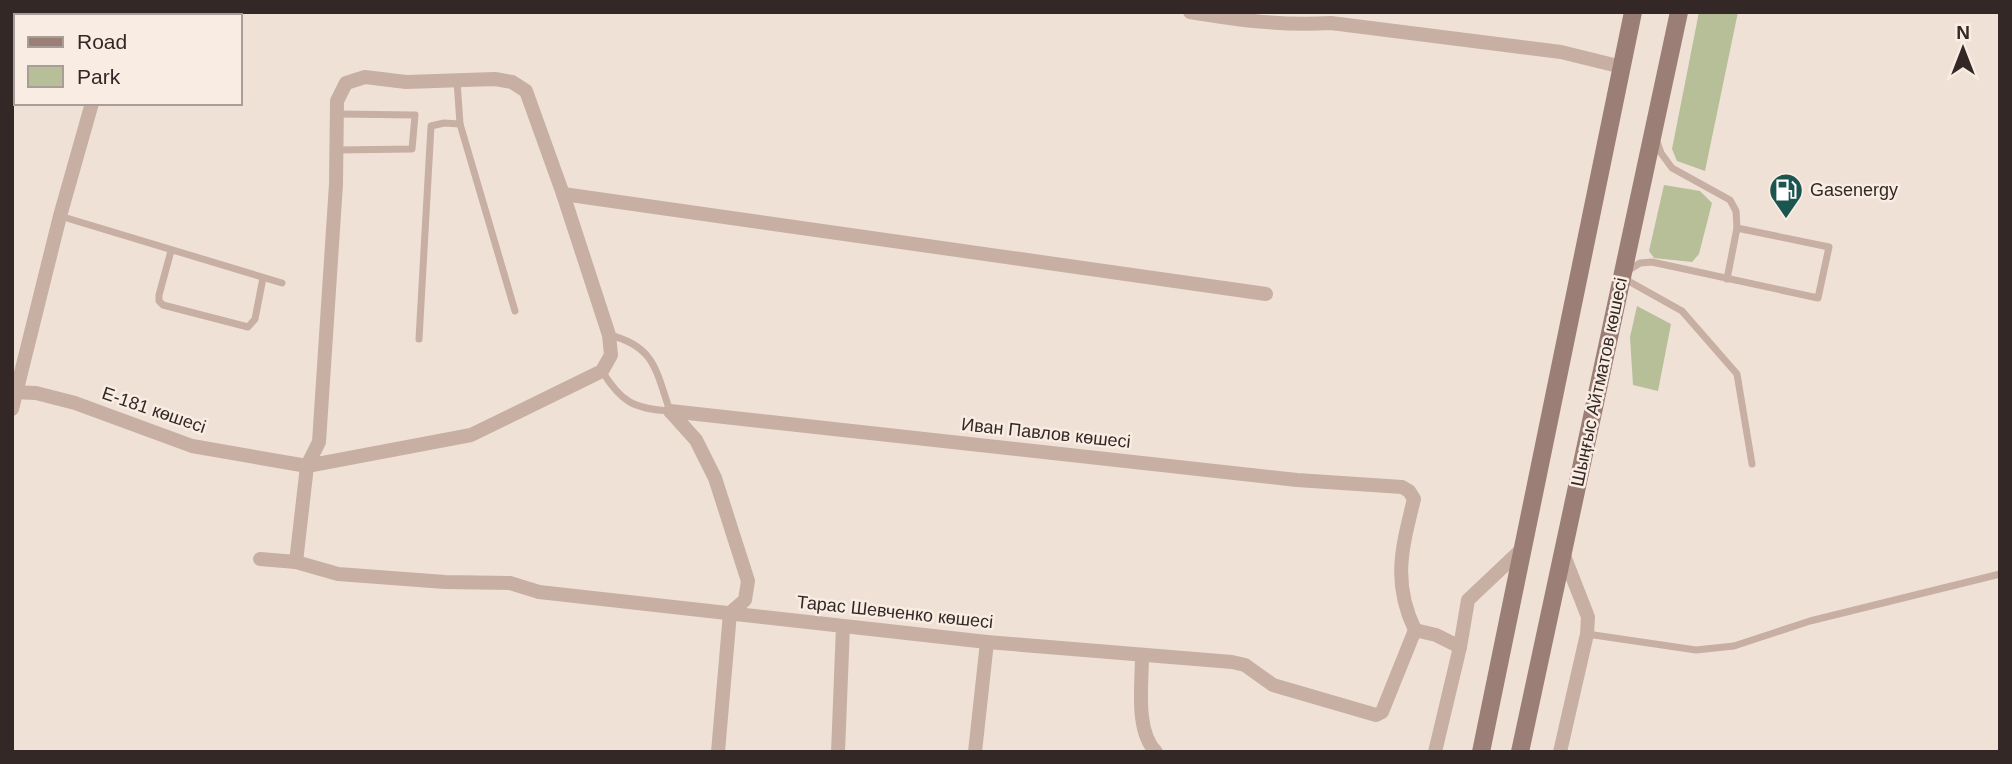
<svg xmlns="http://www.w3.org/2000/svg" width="2012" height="764" font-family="Helvetica,sans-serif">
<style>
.green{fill:#b6bf98}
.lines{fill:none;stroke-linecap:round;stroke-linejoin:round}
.service{stroke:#c8afa3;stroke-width:7}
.minor{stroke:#c8afa3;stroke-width:14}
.secondary{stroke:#9b7e75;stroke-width:18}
.labels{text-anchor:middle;stroke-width:5;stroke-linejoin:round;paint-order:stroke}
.poi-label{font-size:18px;fill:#332825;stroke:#f8ece3;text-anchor:start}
.street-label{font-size:18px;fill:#332825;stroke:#f8ece3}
</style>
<rect width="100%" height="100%" fill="#f0e1d7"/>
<g class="green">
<polygon points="1699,12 1738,12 1705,171 1677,161 1672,149"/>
<polygon points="1664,185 1700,191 1712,203 1699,254 1692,262 1654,258 1649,251"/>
<polygon points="1637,306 1671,324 1658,391 1633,385 1630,337"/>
</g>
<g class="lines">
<g class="service">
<polyline points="457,81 460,124 515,311"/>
<polyline points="337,150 412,149 415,115 337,114"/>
<polyline points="60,216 282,283"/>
<polyline points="171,251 159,295 159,301 163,305 248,327 255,319 263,278"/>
<polyline points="1629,270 1640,263 1652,262 1818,298 1829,247 1737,228 1736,211 1730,200 1672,168 1661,153 1656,139"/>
<polyline points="1623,278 1682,311 1737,374 1752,464"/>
<polyline points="1727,279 1737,228"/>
<polyline points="419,339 431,126 444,123 460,124"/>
<path d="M602,371C621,402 634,409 670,411C656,371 655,346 609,335"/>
<polyline points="1587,634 1696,650 1734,646 1810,621 2000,574"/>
</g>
<g class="minor">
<path d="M1190,12C1239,20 1281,26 1331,23L1561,52L1622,67"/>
<polyline points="122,16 123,12"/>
<polyline points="12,75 16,76"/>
<polyline points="563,194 1266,294"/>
<polyline points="12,392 36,393 75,403 192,446 307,466 471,435 602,371 611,355 609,335 563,194 526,91 512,82 495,79 406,82 365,77 346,83 337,101 336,184 319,442 307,466 296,562"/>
<polyline points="12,409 60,216 92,103"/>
<path d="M670,411L1297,480L1402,487L1409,491L1414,499C1402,548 1392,582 1415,630"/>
<polyline points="670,411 696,440 715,478 748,581 745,600 730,613 718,752"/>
<polyline points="260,559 296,562 338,574 445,582 510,583 539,592 987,642 1232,662 1245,665 1273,685 1376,715 1382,712 1415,630 1436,635 1460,647"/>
<path d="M1142,656C1142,684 1135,731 1156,752"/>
<polyline points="838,752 843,626"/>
<polyline points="975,752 987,642"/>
<polyline points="1435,752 1460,647 1468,600 1523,548"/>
<polyline points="1560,752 1587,634 1588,617 1563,553"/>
</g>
<g class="secondary">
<polyline points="1481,752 1633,12"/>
<polyline points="1520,752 1679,12"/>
</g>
</g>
<defs>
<g id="fuel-pin" transform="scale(1.75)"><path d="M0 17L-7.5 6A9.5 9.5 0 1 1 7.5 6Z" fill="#1c5450" stroke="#f8ece3"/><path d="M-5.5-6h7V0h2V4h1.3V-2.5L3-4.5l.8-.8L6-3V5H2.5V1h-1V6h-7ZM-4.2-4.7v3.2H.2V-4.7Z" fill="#fff"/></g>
</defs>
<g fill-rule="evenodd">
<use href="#fuel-pin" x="1786" y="190"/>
</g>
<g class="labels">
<g class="poi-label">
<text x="1810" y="196">Gasenergy</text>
</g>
<g class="street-label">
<text transform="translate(1599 382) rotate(-78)" y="6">Шыңғыс Айтматов көшесі</text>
<text transform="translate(154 410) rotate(19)" y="6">Е-181 көшесі</text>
<text transform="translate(1046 433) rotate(6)" y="6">Иван Павлов көшесі</text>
<text transform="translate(895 612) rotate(6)" y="6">Тарас Шевченко көшесі</text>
</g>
</g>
<rect width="2012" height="764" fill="none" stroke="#332825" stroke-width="28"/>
<rect x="14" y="14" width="228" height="91" fill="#f8ece3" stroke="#a99e97" stroke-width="2"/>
<rect x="28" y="37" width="35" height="10" fill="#9b7e75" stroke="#a99e97" stroke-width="2"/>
<text x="77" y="49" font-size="21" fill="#332825">Road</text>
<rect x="28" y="66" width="35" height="21" fill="#b6bf98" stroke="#a99e97" stroke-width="2"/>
<text x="77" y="84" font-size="21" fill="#332825">Park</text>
<g transform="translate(1963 49)" stroke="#f8ece3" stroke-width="5" paint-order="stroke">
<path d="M0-5L12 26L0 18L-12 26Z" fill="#332825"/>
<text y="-10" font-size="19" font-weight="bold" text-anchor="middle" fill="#332825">N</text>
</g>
</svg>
